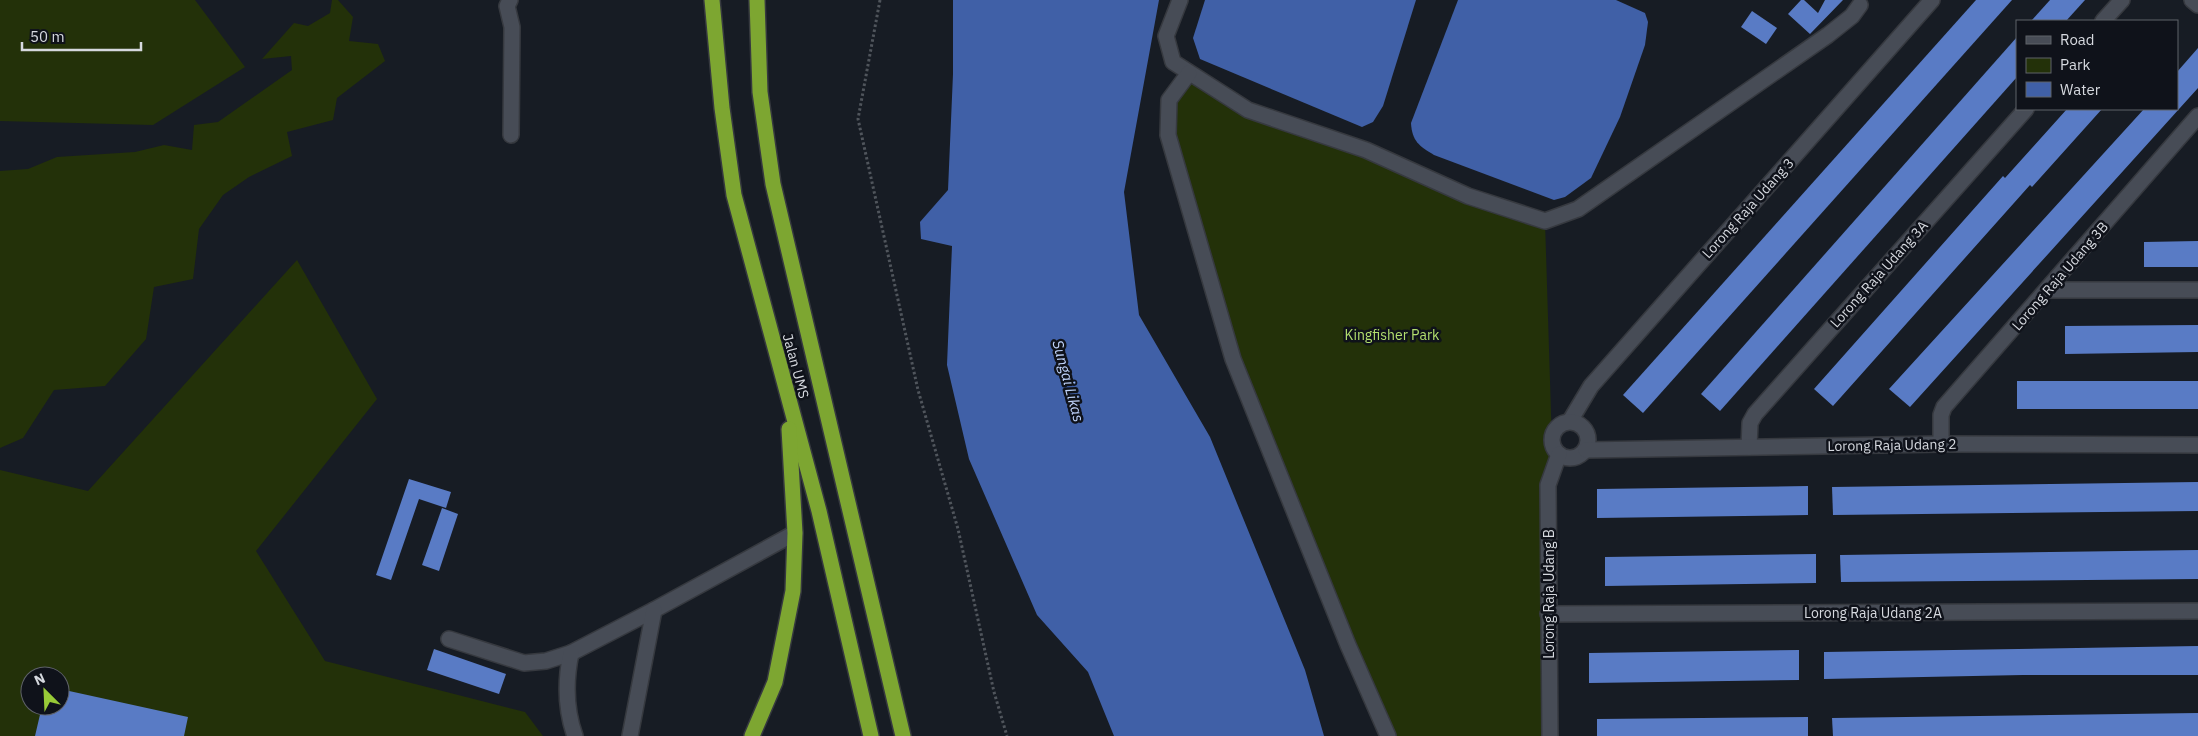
<svg xmlns="http://www.w3.org/2000/svg" width="2198" height="736" font-family="'IBM Plex Sans',sans-serif">
<style>
.green{fill:#233109;fill-rule:evenodd}
.water{fill:#4060a7}
.building{fill:#597bc5}
.lines{fill:none;stroke-linecap:round;stroke-linejoin:round}
.minor-casing{stroke:#36393f;stroke-width:18}
.highway-casing{stroke:#36393f;stroke-width:18}
.path{stroke:#50555c;stroke-width:3;stroke-dasharray:2.5 2.5;stroke-linecap:butt}
.minor{stroke:#474c56;stroke-width:15}
.highway{stroke:#7da631;stroke-width:15}
.labels{text-anchor:middle;stroke-width:5;stroke-linejoin:round;paint-order:stroke}
.street-label{font-size:14px;fill:#d6d9df;stroke:#0f121a}
.park-label{font-size:14px;fill:#b3df6e;stroke:#0f121a}
.water-label{font-size:15px;font-style:italic;fill:#c1d5fd;stroke:#0f121a}
</style>
<rect width="100%" height="100%" fill="#171c24"/>
<g class="green">
<polygon points="0,0 195,0 245,67 153,125 0,121"/>
<polygon points="332,0 338,0 353,17 349,41 378,44 385,61 337,98 333,120 287,132 292,156 249,177 223,195 199,229 193,279 154,287 146,339 105,386 54,390 23,438 0,448 0,171 28,169 57,157 135,152 164,145 192,150 194,125 218,122 292,70 291,56 262,59 294,23 308,26 330,13"/>
<polygon points="1189,73 1248,110 1545,221 1552,445 1559,454 1548,485 1550,736 1388,736 1233,359 1177,164 1169,100"/>
<path d="M297,260L377,399L256,551L325,661L525,712L543,736H0V470L88,491ZM30,676H60V706H30Z"/>
</g>
<g class="water">
<polygon points="953,0 1159,0 1124,192 1139,315 1210,437 1305,670 1324,736 1114,736 1088,672 1037,615 969,459 947,365 952,246 921,239 920,222 948,190 953,74"/>
<polygon points="1205,0 1416,0 1383,106 1373,122 1362,127 1200,59 1193,38"/>
<path d="M1458,0H1616L1645,13L1648,22L1645,45L1620,117L1591,178L1565,197L1554,200L1434,155C1419,146 1412,141 1411,123Z"/>
</g>
<g class="building">
<polygon points="1801,0 1804,0 1818,13 1825,0 1843,0 1810,34 1788,14"/>
<polygon points="1976,0 2012,0 1643,413 1623,395"/>
<polygon points="2050,0 2085,0 2066,21 2031,21"/>
<polygon points="1752,11 1777,28 1766,44 1741,27"/>
<polygon points="2017,37 2017,77 1720,411 1701,394"/>
<polygon points="2198,48 2198,88 1910,407 1889,389 2144,109 2177,109 2177,72"/>
<polygon points="2067,109 2102,109 2032,187 2030,185 1833,406 1814,389 2003,176 2005,178"/>
<polygon points="2198,241 2198,267 2144,267 2144,242"/>
<polygon points="2198,325 2198,352 2065,354 2065,326"/>
<rect x="2017" y="381" width="181" height="28"/>
<polygon points="409,479 451,492 446,508 419,499 391,580 376,575"/>
<polygon points="2198,482 2198,511 1833,515 1832,487"/>
<polygon points="1808,486 1808,515 1597,518 1597,489"/>
<polygon points="442,508 458,514 439,571 422,565"/>
<polygon points="2198,550 2198,579 1841,582 1840,555"/>
<polygon points="1816,554 1816,583 1605,586 1605,557"/>
<polygon points="2198,646 2198,675 2023,675 1824,679 1824,652"/>
<polygon points="434,649 506,674 499,694 427,670"/>
<polygon points="1799,650 1799,680 1589,683 1589,653"/>
<polygon points="60,689 188,717 184,736 35,736 42,706 60,706"/>
<polygon points="2198,713 2198,736 1833,736 1832,718"/>
<polygon points="1808,717 1808,736 1597,736 1597,719"/>
</g>
<g class="lines">
<g class="minor-casing">
<g id="minor">
<polyline points="510,0 507,6 512,27 511,135"/>
<polyline points="1180,0 1166,36 1173,62 1248,110 1366,150 1468,196 1545,221 1578,209 1828,35 1852,16 1860,5"/>
<polyline points="2192,0 2198,5"/>
<polyline points="2103,21 2122,0"/>
<polyline points="1189,73 1169,100 1168,135 1233,359 1348,645 1388,736"/>
<polyline points="2048,290 2198,290"/>
<polyline points="1570,421 1591,386 1932,0"/>
<circle cx="1570" cy="440" r="18"/>
<polyline points="1941,444 1941,415 1944,407 2198,116"/>
<polyline points="1749,447 1750,423 1755,414 2026,109"/>
<polyline points="1586,450 1941,444 2198,445"/>
<polyline points="1548,614 2198,611"/>
<polyline points="449,639 524,663 546,661 571,653 654,610 795,533"/>
<path d="M571,653C565,682 565,708 575,736"/>
<polyline points="630,736 654,610"/>
<polyline points="1550,736 1548,485 1559,454"/>
</g>
</g>
<g class="highway-casing">
<g id="highway">
<polyline points="712,0 722,108 734,195 819,511 871,736"/>
<polyline points="757,0 760,92 773,184 903,736"/>
<polyline points="752,736 775,682 793,591 795,533 789,429"/>
</g>
</g>
<polyline class="path" points="880,0 858,119 918,390 958,529 994,692 1007,736"/>
<use href="#minor" class="minor"/>
<use href="#highway" class="highway"/>
</g>
<g class="labels">
<g class="street-label">
<text transform="translate(1748 208) rotate(-48)" y="5">Lorong Raja Udang 3</text>
<text transform="translate(1879 274) rotate(-48)" y="5">Lorong Raja Udang 3A</text>
<text transform="translate(2060 276) rotate(-49)" y="5">Lorong Raja Udang 3B</text>
<text transform="translate(796 366) rotate(75)" y="5">Jalan UMS</text>
<text transform="translate(1892 445) rotate(-1)" y="5">Lorong Raja Udang 2</text>
<text transform="translate(1549 594) rotate(-90)" y="5">Lorong Raja Udang B</text>
<text x="1873" y="618">Lorong Raja Udang 2A</text>
</g>
<g class="park-label">
<text x="1392" y="340">Kingfisher Park</text>
</g>
<g class="water-label">
<text transform="translate(1068 381) rotate(75)" y="5">Sungai Likas</text>
</g>
</g>
<rect x="2016" y="20" width="162" height="90" fill="#0f121a" stroke="#5f6269"/>
<rect x="2026" y="36" width="25" height="8" fill="#474c56" stroke="#5f6269"/>
<text x="2060" y="45" font-size="15" fill="#d6d9df">Road</text>
<rect x="2026" y="58" width="25" height="15" fill="#233109" stroke="#5f6269"/>
<text x="2060" y="70" font-size="15" fill="#d6d9df">Park</text>
<rect x="2026" y="82" width="25" height="15" fill="#4060a7" stroke="#5f6269"/>
<text x="2060" y="95" font-size="15" fill="#d6d9df">Water</text>
<g transform="translate(45 691) rotate(336)"><circle r="24" fill="#0f121a" stroke="#5f6269"/>
<path d="M0-4L9 19L0 12L-9 19Z" fill="#98cb37"/>
<text y="-8" font-size="14" font-weight="bold" text-anchor="middle" fill="#d6d9df">N</text>
</g>
<path d="M22 42v8h119v-8" fill="none" stroke="#d6d9df" stroke-width="2.5"/>
<text x="30" y="42" font-size="15" fill="#d6d9df" stroke="#0f121a" stroke-width="4" paint-order="stroke">50 m</text>
</svg>
